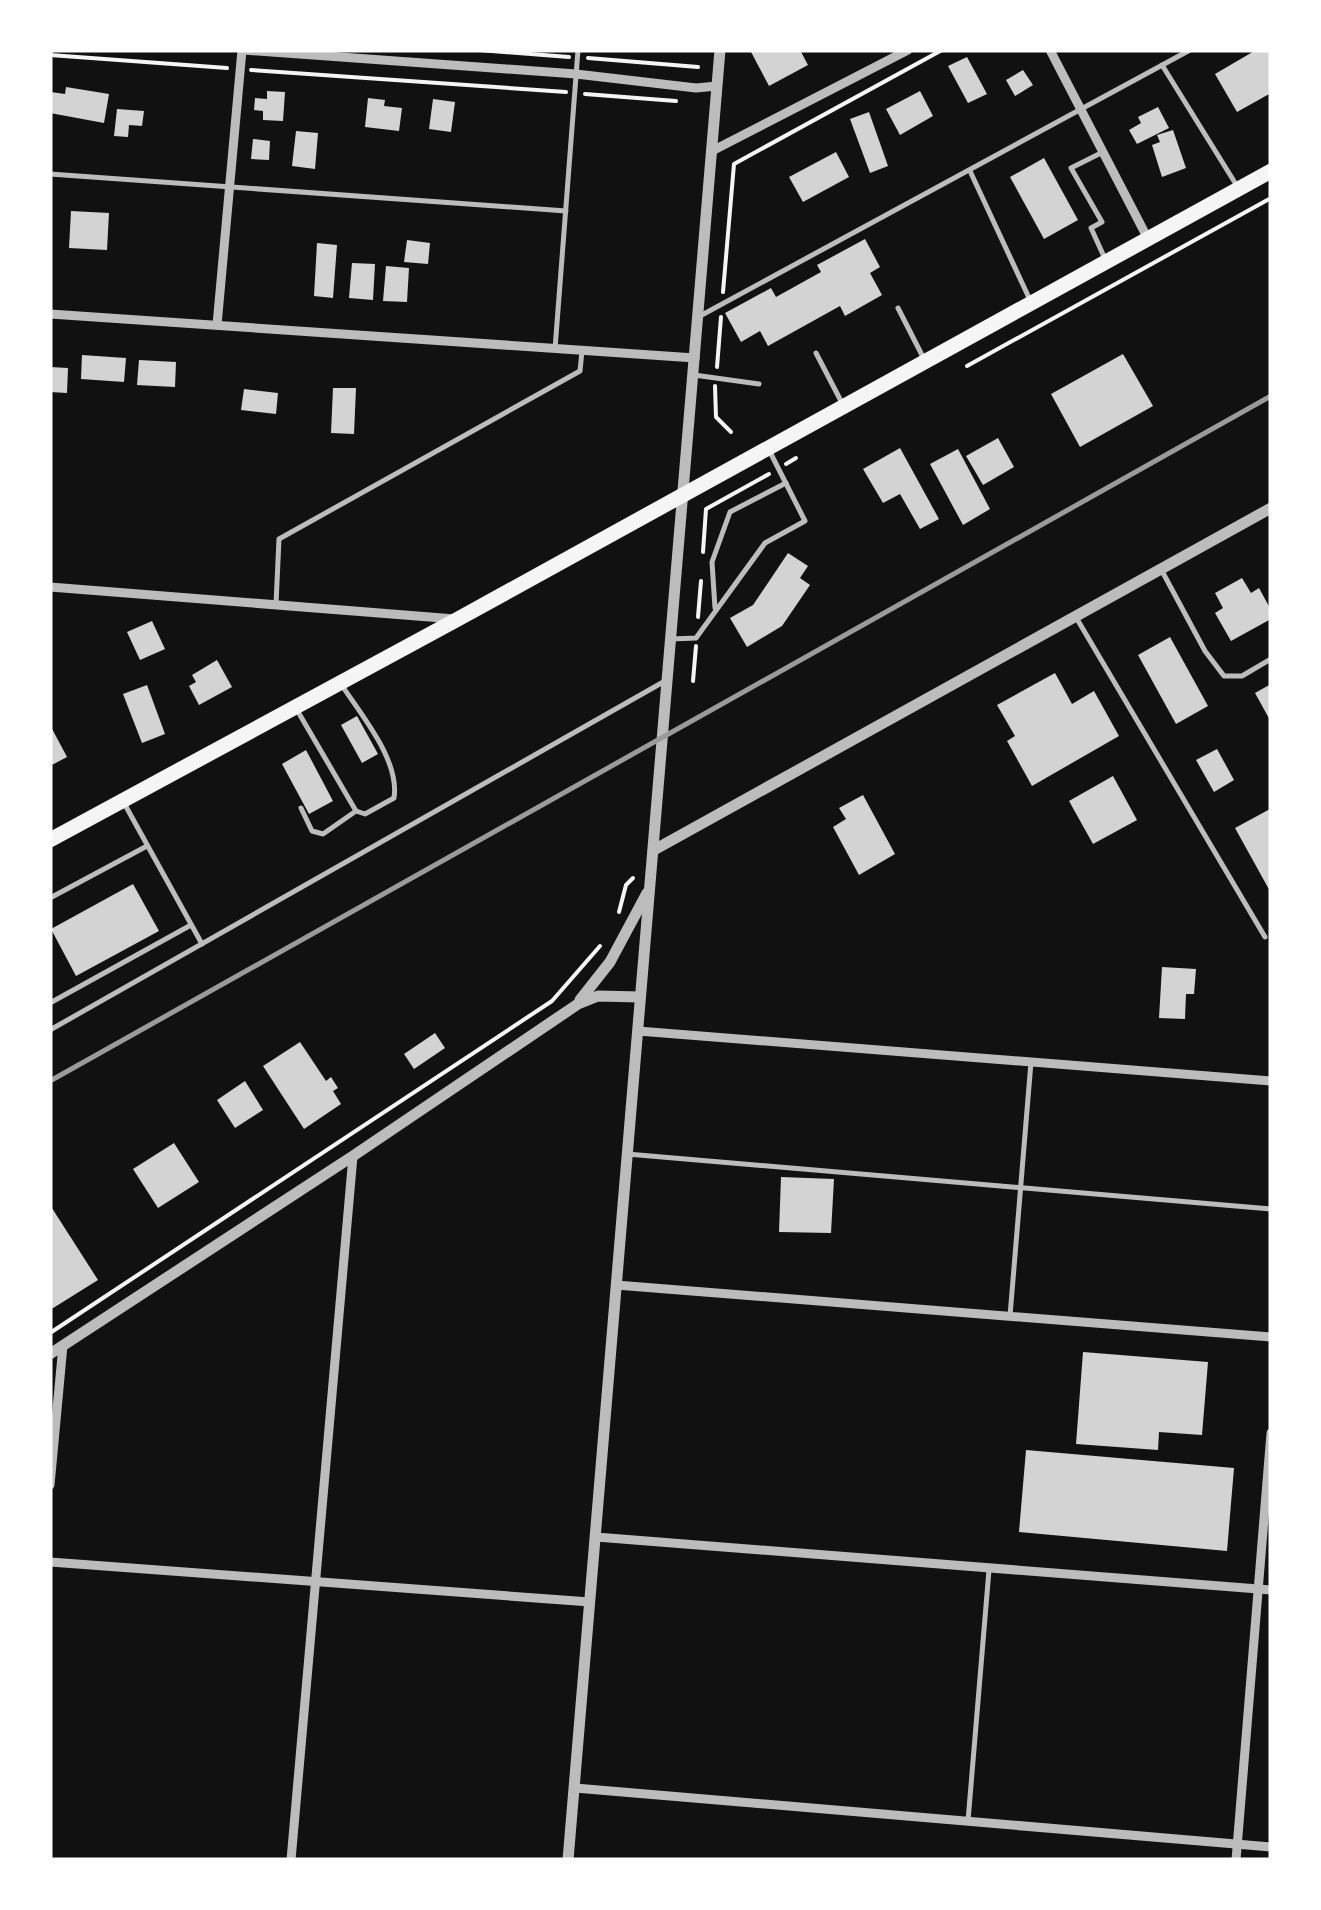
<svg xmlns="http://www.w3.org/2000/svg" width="1321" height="1910" font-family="'Noto Sans',sans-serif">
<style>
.building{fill:#d3d3d3}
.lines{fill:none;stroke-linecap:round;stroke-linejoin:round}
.path{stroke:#f5f5f5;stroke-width:4}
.service{stroke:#bcbcbc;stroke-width:5}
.minor{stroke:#bcbcbc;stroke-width:9}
.tertiary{stroke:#bcbcbc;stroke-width:11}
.primary{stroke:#f5f5f5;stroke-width:15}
.rail{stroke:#9a9a9a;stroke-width:5}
</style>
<rect width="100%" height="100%" fill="#111"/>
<g class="building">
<polygon points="750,50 800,50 808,65 769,86"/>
<polygon points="1256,50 1271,50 1271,93 1237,112 1215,74"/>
<polygon points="967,57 987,94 968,103 948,66"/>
<polygon points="1023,70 1033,85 1015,96 1006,80"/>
<polygon points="66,87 109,94 104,123 50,113 51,92 65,94"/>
<polygon points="267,91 285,92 283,121 263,120 263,111 254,110 255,98 267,99"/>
<polygon points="920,91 933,116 900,135 886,109"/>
<polygon points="368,98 385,100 384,106 402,108 399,131 365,127"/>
<polygon points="433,99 455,102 451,132 429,129"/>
<polygon points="1158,107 1169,128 1137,144 1129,130 1141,123 1138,117"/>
<polygon points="117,109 144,111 142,126 129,125 128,137 114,136"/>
<polygon points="869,112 888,166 870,173 850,119"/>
<polygon points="1173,130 1186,168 1162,177 1152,145 1160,142 1157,135"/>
<polygon points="296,131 318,133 315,169 292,166"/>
<polygon points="253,139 270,141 269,160 251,159"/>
<polygon points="836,152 849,177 803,202 789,177"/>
<polygon points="1044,158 1078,220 1044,239 1010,177"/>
<polygon points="71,211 109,213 107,250 69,248"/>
<polygon points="865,239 880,267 870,273 882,295 845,316 840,306 768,346 760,331 741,342 725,313 771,288 776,297 821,272 817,265"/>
<polygon points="407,240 430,243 428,264 404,262"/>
<polygon points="317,243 337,245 333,298 314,296"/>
<polygon points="352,263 375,264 373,300 349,298"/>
<polygon points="386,266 409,268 407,302 383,301"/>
<polygon points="1123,354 1153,406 1080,447 1051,394"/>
<polygon points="82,355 126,358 124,382 81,379"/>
<polygon points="139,360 176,362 175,387 137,385"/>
<polygon points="50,367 68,368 67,393 50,392"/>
<polygon points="333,388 356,388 354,434 331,433"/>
<polygon points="244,389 278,393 276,414 241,410"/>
<polygon points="998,438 1014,467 983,485 966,456"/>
<polygon points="900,448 939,519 920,529 900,494 883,503 863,469"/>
<polygon points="958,449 990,509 963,525 930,464"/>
<polygon points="788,553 808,566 800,578 810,585 782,626 747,647 730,618 753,605"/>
<polygon points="1242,578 1251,593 1259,588 1271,610 1271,619 1231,641 1215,613 1223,608 1215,593"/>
<polygon points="152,621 165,649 140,660 127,632"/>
<polygon points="1170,637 1208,706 1176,724 1138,655"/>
<polygon points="217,660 232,687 199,705 189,686 196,682 192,675"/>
<polygon points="1055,673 1072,704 1094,691 1119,736 1032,786 1007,741 1015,736 997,705"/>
<polygon points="1271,684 1271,722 1255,693"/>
<polygon points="147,685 165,734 142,743 123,694"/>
<polygon points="357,716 378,754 362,763 341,725"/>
<polygon points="50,725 67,757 50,766"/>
<polygon points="1217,749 1234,780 1214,792 1196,760"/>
<polygon points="306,750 333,801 309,814 282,764"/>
<polygon points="1113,776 1137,820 1093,844 1069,801"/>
<polygon points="863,795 895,854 859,875 833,827 846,819 839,808"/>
<polygon points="1270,809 1271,812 1271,893 1235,828"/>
<polygon points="133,884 159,931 76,976 51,929"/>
<polygon points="1162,967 1196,969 1194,994 1186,994 1185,1019 1159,1018"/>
<polygon points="435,1033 445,1048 414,1069 404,1054"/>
<polygon points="300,1042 326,1081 331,1077 338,1088 333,1091 341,1104 304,1129 263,1066"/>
<polygon points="245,1081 263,1110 235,1128 217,1100"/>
<polygon points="174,1143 199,1182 158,1208 133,1169"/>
<polygon points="781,1177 834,1179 831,1233 779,1232"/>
<polygon points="50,1205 98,1280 50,1310"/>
<polygon points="1083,1352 1208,1362 1202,1435 1159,1432 1158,1450 1076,1444"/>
<polygon points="1026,1450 1234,1468 1227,1551 1019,1532"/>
</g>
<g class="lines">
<g class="path">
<polyline points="479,50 569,57"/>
<polyline points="50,55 227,68"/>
<polyline points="588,58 698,67"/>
<polyline points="251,70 566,92"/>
<polyline points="585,94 676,101"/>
<polyline points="723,292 734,164 942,50"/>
<polyline points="967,366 1271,198"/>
<polyline points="717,367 721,317"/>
<polyline points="715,386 716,417 731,432"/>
<polyline points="786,464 796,458"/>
<polyline points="703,552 706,509 769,474"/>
<polyline points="698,617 701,581"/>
<polyline points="693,681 696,646"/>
<polyline points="619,912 626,885 633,878"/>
<polyline points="50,1333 552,1001 600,946"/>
</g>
<g class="service">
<polyline points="1162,65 1237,186"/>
<polyline points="1103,152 1071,168 1102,222 1091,228 1106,261"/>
<polyline points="970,171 1030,300"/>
<polyline points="50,174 566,211"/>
<polyline points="898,308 924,359"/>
<polyline points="700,316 1190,50"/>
<polyline points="555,349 578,50"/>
<polyline points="816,353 842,403"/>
<polyline points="694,375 759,384"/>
<polyline points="1162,571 1205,651 1224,676 1242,676 1271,659"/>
<polyline points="276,604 279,539 580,371 582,351"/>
<polyline points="715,608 712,562 730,512 786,483"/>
<polyline points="1077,619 1265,937"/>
<polyline points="671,639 696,638 765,543 805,521 769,450"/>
<path d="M297,710L356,811L365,814L394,798C400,760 361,715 341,684"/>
<polyline points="124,803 202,944"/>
<polyline points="301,808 312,831 323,834 356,811"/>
<polyline points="50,898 147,846"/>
<polyline points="50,1003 191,925"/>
<polyline points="50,1030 665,681"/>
<polyline points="627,1154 1271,1209"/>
<polyline points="1010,1316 1031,1062"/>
<polyline points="968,1821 989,1570"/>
</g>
<g class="minor">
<polyline points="243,50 576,74 696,88 717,86"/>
<polyline points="1050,50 1148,239"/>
<polyline points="712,151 908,50"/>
<polyline points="50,314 695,358"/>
<polyline points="217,325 242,50"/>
<polyline points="50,587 455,619"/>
<polyline points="638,1031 1271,1081"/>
<polyline points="616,1285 1271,1337"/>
<polyline points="50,1485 63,1345"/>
<polyline points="596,1537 1271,1590"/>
<polyline points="50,1562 590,1602"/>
<polyline points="575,1788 1271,1847"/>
<polyline points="291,1860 353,1156"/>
<polyline points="1236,1860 1271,1433"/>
</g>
<g class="tertiary">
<polyline points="654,850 1271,508"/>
<polyline points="580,1000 610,962 647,893"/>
<polyline points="50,1354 353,1156 578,1004 598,996 640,997"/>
<polyline points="568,1860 720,50"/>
</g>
<polyline class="primary" points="50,840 458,619 1271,171"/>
<polyline class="rail" points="50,1081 1271,396"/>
</g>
<rect width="1321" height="1910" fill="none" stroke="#ffffff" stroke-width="105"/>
</svg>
